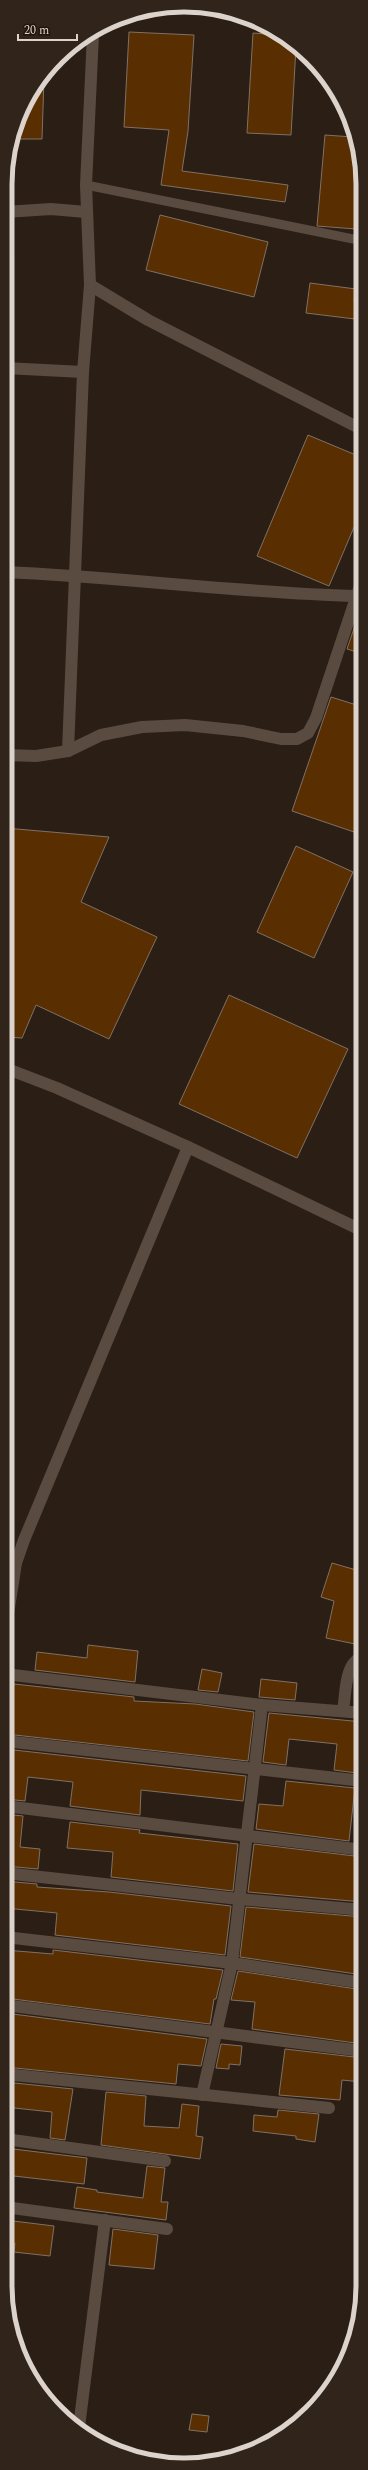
<svg xmlns="http://www.w3.org/2000/svg" width="368" height="2470" font-family="Spectral,serif">
<style>
.building{fill:#592e01;stroke:#807064}
.lines{fill:none;stroke-linecap:round;stroke-linejoin:round}
.lane{stroke:#5a4b40;stroke-width:9}
.street{stroke:#5a4b40;stroke-width:12}
.rim{fill:none;stroke:#dcd3cc;stroke-width:5}
</style>
<rect width="100%" height="100%" fill="#2b1f15"/>
<g class="building">
<polygon points="129,32 194,35 188,131 182,171 288,185 285,202 161,185 169,130 124,127"/>
<polygon points="253,33 279,35 296,47 291,135 247,133"/>
<polygon points="44,78 42,139 14,139 24,105"/>
<polygon points="325,135 353,137 359,159 356,229 317,226"/>
<polygon points="160,215 268,242 254,297 146,270"/>
<polygon points="310,283 356,289 354,301 363,302 363,320 306,313"/>
<polygon points="308,435 363,458 363,506 329,586 257,556"/>
<polygon points="362,605 363,605 363,654 347,649"/>
<polygon points="331,697 363,707 363,835 292,811"/>
<polygon points="5,828 109,837 81,902 157,937 109,1039 36,1005 22,1038 5,1037"/>
<polygon points="296,846 353,872 314,958 257,932"/>
<polygon points="229,995 348,1049 297,1158 179,1104"/>
<polygon points="332,1563 363,1572 363,1606 356,1627 363,1628 360,1645 326,1638 334,1601 321,1597"/>
<polygon points="88,1645 138,1651 135,1682 35,1670 37,1652 87,1658"/>
<polygon points="202,1669 222,1673 218,1692 198,1690"/>
<polygon points="261,1679 297,1683 295,1700 259,1697"/>
<polygon points="14,1684 134,1697 134,1701 195,1704 254,1712 248,1761 6,1734"/>
<polygon points="269,1713 363,1722 363,1770 358,1770 357,1773 334,1770 337,1744 289,1739 286,1765 263,1762"/>
<polygon points="5,1749 246,1776 243,1801 141,1790 140,1815 70,1806 73,1782 28,1777 25,1801 5,1799"/>
<polygon points="286,1781 355,1788 349,1841 256,1829 259,1804 283,1806"/>
<polygon points="5,1814 23,1816 20,1847 40,1849 38,1869 5,1866"/>
<polygon points="70,1822 140,1830 139,1833 238,1844 233,1891 111,1877 113,1852 67,1848"/>
<polygon points="254,1844 363,1857 363,1902 248,1892"/>
<polygon points="5,1881 37,1884 37,1887 109,1892 231,1906 225,1955 55,1935 57,1913 5,1908"/>
<polygon points="246,1907 363,1917 363,1975 240,1957"/>
<polygon points="5,1950 53,1954 53,1950 223,1970 216,1999 214,1999 210,2024 5,1998"/>
<polygon points="238,1971 363,1990 363,2044 252,2029 255,2002 231,2000"/>
<polygon points="5,2013 207,2039 201,2066 178,2064 176,2084 5,2067"/>
<polygon points="221,2044 242,2046 240,2065 229,2064 229,2069 216,2068"/>
<polygon points="285,2049 363,2058 362,2082 342,2080 340,2100 279,2095"/>
<polygon points="5,2082 73,2089 65,2140 50,2138 52,2112 5,2107"/>
<polygon points="106,2092 146,2096 144,2126 179,2128 182,2104 199,2106 196,2136 203,2137 200,2159 101,2145"/>
<polygon points="278,2110 319,2114 315,2142 296,2139 296,2136 253,2131 254,2115 277,2117"/>
<polygon points="5,2148 87,2158 84,2184 5,2175"/>
<polygon points="147,2166 165,2168 161,2202 168,2202 166,2220 74,2208 77,2187 97,2190 97,2192 143,2198"/>
<polygon points="5,2220 54,2226 50,2256 14,2252 15,2243 5,2242"/>
<polygon points="113,2229 158,2235 154,2269 109,2265"/>
<polygon points="192,2414 209,2416 207,2432 189,2430"/>
</g>
<g class="lines">
<polyline class="lane" points="86,185 363,241"/>
<g class="street">
<polyline points="5,212 51,209 86,212"/>
<polyline points="90,285 148,320 363,430"/>
<polyline points="5,368 83,372"/>
<path d="M5,572C122,577 239,593 356,596"/>
<polyline points="68,751 83,372 90,285 86,185 93,34"/>
<polyline points="5,755 36,756 68,751 101,735 142,727 185,725 243,731 281,739 297,739 308,733 316,718 363,577"/>
<polyline points="5,1068 57,1088 188,1147 363,1231"/>
<polyline points="5,1633 16,1563 24,1540 188,1147"/>
<polyline points="5,1674 262,1705 363,1713"/>
<path d="M343,1710C346,1695 344,1662 363,1657"/>
<polyline points="5,1741 363,1781"/>
<polyline points="5,1806 363,1850"/>
<polyline points="5,1873 239,1899 363,1910"/>
<polyline points="5,1937 232,1963 363,1983"/>
<polyline points="5,2005 362,2051"/>
<polyline points="5,2074 329,2108"/>
<polyline points="202,2095 232,1963 262,1705"/>
<polyline points="5,2139 165,2161"/>
<polyline points="5,2207 167,2229"/>
<polyline points="79,2427 105,2220"/>
</g>
</g>
<path d="M0 0H368V2470H0ZM184 12H184A172 172 0 0 1 356 184V2286A172 172 0 0 1 184 2458H184A172 172 0 0 1 12 2286V184A172 172 0 0 1 184 12Z" fill="#31241b" fill-rule="evenodd"/>
<path class="rim" d="M184 12H184A172 172 0 0 1 356 184V2286A172 172 0 0 1 184 2458H184A172 172 0 0 1 12 2286V184A172 172 0 0 1 184 12Z"/>
<path d="M18 34v6h59v-6" fill="none" stroke="#dcd3cc" stroke-width="2"/>
<text x="24" y="34" font-size="12" fill="#dcd3cc" stroke="#22150c" stroke-width="3" paint-order="stroke">20 m</text>
</svg>
